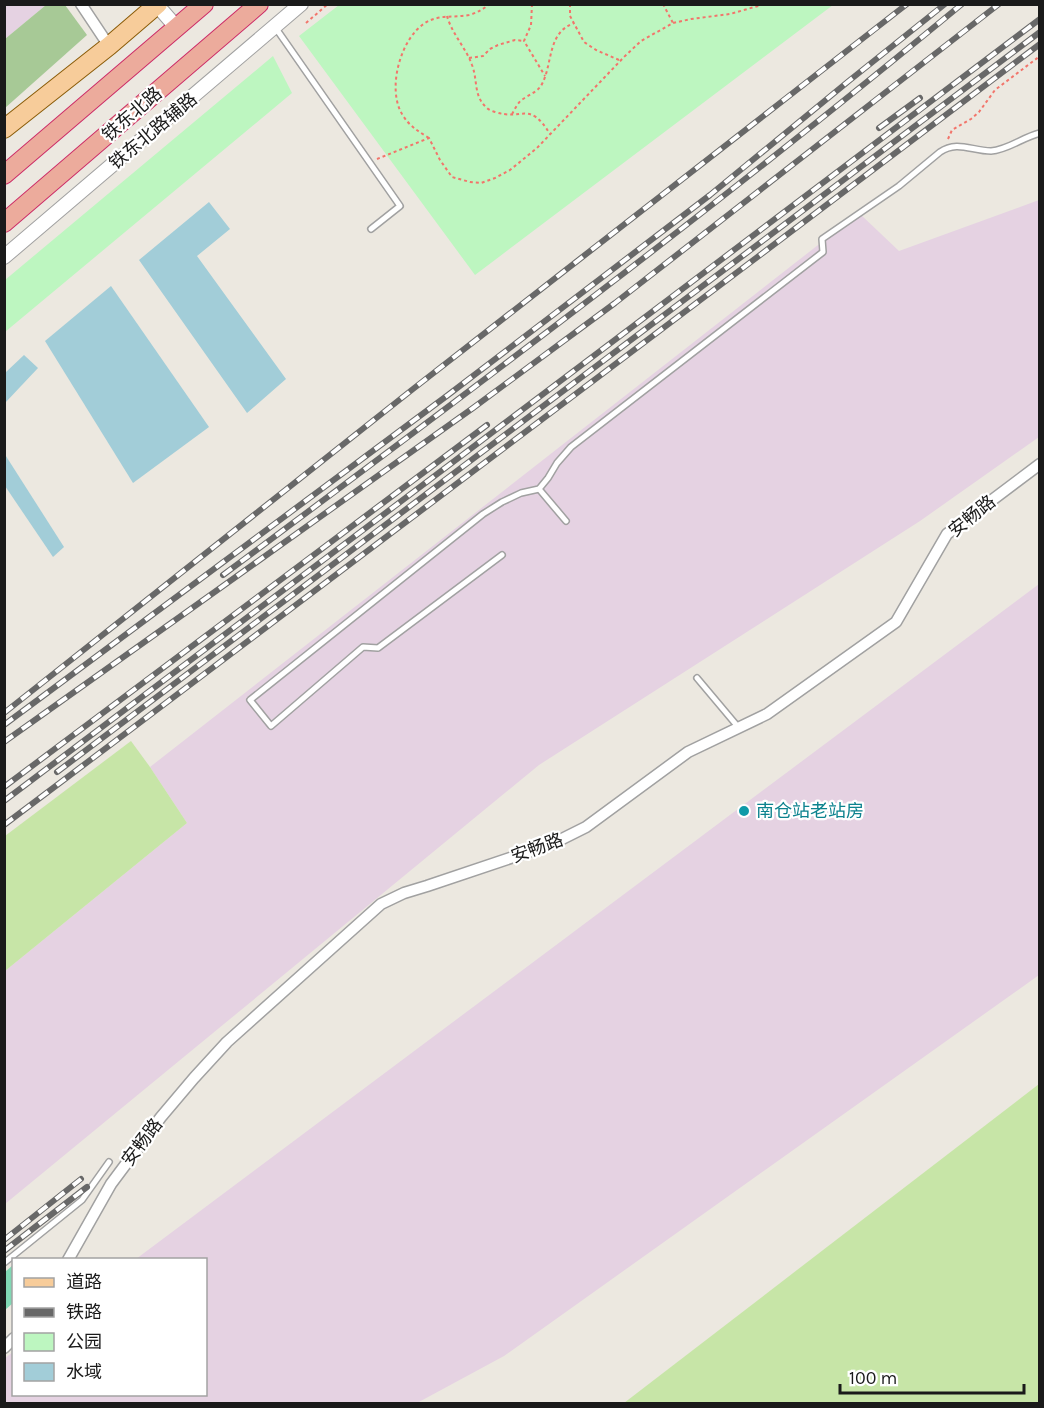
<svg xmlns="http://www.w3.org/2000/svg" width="1044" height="1408" font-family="Karla,'Noto Sans SC',sans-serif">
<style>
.industrial{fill:#e5d2e2}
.grass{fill:#c7e5a7}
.forest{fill:#a7c996}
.park{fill:#bdf6c0}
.pitch{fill:#81d8b4}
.water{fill:#a2cdd8}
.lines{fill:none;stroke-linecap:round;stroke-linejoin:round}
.service-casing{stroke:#a1a1a1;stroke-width:8}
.minor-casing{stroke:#a1a1a1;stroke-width:13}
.tertiary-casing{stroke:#a1a1a1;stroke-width:16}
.primary-casing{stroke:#8a5b07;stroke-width:20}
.trunk-casing{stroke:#cc2b67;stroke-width:20}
.path{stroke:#f2756b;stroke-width:2;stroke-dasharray:3 3;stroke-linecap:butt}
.service{stroke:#fff;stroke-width:5}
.minor{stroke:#fff;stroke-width:10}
.tertiary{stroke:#fff;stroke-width:14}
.primary{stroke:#f7cc9a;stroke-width:18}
.trunk{stroke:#ecab9c;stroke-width:18}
.rail-casing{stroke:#686868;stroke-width:6}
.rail{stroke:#fff;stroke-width:4;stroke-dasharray:11;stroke-linecap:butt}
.culture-dot{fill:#0f9aa8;stroke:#fff;stroke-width:2}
.labels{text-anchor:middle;stroke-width:4.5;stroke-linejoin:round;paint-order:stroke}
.street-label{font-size:18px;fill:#1a1a1a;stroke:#fff}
.culture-label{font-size:18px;fill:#0d838f;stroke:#fff;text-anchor:start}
</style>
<rect width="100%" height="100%" fill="#ece8e0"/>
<g class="industrial">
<polygon points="5,5 46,5 5,39"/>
<polygon points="1039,200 1039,437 920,521 539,765 5,1204 5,971 187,823 150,767 859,213 899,251"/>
<polygon points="1039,584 1039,975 504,1356 417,1403 5,1403 5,1358 13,1352 14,1394 206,1394 206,1260 136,1259"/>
</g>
<g class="grass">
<polygon points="131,741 150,767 187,823 5,971 5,836"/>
<polygon points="1039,1084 1039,1403 624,1403"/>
</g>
<polygon class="forest" points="46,5 65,5 87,35 5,108 5,39"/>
<g class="park">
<polygon points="339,5 339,4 833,5 475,275 299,36"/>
<polygon points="273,56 292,93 5,332 5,280"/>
</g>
<polygon class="pitch" points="13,1265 13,1303 5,1310 5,1272"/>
<g class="water">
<polygon points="209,202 230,229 197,256 286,379 247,413 139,260"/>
<polygon points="111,286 209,427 133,483 45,341"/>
<polygon points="24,355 38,368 5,403 5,373"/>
<polygon points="4,453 64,547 53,557 5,486"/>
</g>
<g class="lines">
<g class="service-casing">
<g id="service">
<polyline points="275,27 400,206 371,229"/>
<polyline points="539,489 566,521"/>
<path d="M502,555L378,648L363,647L271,726L250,700L483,514L502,502L521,493L539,489L548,478L557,463L571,447L823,252L822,239L899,186L940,152C957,140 972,151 991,151C1008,150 1023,137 1040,133"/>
<polyline points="697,678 739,728"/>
<polyline points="4,1263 82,1200 109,1162"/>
</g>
</g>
<g class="minor-casing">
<g id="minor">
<polyline points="81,4 109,46"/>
<polyline points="68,1260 111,1184 161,1117 194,1078 227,1042 381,904 404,893 427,886 552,844 586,827 688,752 767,714 896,622 947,534 1040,464"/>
<polyline points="4,1348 14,1338"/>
</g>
</g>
<g class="tertiary-casing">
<g id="tertiary">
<polyline points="157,5 177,28"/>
<polyline points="4,257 301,4"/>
</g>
</g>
<g class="primary-casing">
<polyline id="primary" points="4,129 109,46 158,4"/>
</g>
<g class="trunk-casing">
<g id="trunk">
<polyline points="4,175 204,4"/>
<polyline points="4,223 259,4"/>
</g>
</g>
<g class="path">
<polyline points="532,4 531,25 524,41 545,76"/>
<polyline points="570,4 570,16 584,42 596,50 619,60"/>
<polyline points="663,4 673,23"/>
<path d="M447,16C452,34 466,48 472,65C478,80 473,96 487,108C489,110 492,111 495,112C523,121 529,100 550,134"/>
<polyline points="306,23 328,4"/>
<polyline points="469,58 483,56 490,49 498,45 515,40 524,41"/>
<path d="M512,114C515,109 518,102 523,99C530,94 538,92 542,84C553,63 547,33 574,23"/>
<path d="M429,138C418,131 409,126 402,114C387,89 400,39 425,23C439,14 454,18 469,15C477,13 483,9 490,4"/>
<polyline points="948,139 952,130 971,119 979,112 995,90 1040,56"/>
<polyline points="377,159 429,138 440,160 452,177 470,182 481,183 495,178 510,170 537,148 624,57 641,41 673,23 691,19 730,14 765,4"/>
</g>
<use href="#service" class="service"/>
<use href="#minor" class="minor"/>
<use href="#tertiary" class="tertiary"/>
<use href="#primary" class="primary"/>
<use href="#trunk" class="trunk"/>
<g class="rail-casing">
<g id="rail">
<polyline points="879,128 920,98"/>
<path d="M223,575C473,389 722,203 962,4"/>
<polyline points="4,713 413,389 907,4"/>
<polyline points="4,725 448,395 710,195 850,80 945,4"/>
<polyline points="4,742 473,408 615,303 999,4"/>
<polyline points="57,772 1040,32"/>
<polyline points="4,787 487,425"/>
<polyline points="4,801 1040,19"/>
<polyline points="4,825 1040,44"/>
<polyline points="4,1240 81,1179"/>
<polyline points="4,1251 87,1187"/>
</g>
</g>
<use href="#rail" class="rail"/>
</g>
<circle class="culture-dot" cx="744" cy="811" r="6"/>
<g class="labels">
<g class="street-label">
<text transform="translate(132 114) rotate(-41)" y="6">铁东北路</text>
<text transform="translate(153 131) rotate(-40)" y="6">铁东北路辅路</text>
<text transform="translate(972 516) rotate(-39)" y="6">安畅路</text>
<text transform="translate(537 848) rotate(-20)" y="6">安畅路</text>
<text transform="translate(142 1142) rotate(-53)" y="6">安畅路</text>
</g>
<g class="culture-label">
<text x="756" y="817">南仓站老站房</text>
</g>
</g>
<rect width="1044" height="1408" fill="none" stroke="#1a1a1a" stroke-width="12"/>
<rect x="12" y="1258" width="195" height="138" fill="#ffffff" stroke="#a3a3a3" stroke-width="1.5"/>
<rect x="24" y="1278" width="30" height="9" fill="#f7cc9a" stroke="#a3a3a3" stroke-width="1.5"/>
<text x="66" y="1288" font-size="18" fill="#1a1a1a">道路</text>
<rect x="24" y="1308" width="30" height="9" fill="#686868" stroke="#a3a3a3" stroke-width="1.5"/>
<text x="66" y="1318" font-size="18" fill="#1a1a1a">铁路</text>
<rect x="24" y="1333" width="30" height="18" fill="#bdf6c0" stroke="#a3a3a3" stroke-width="1.5"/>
<text x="66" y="1348" font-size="18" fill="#1a1a1a">公园</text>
<rect x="24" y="1363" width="30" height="18" fill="#a2cdd8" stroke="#a3a3a3" stroke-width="1.5"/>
<text x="66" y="1378" font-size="18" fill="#1a1a1a">水域</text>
<path d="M840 1384v9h184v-9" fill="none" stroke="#1a1a1a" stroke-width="3"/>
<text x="849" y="1384" font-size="18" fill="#1a1a1a" stroke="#ffffff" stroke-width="4.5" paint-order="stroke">100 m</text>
</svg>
